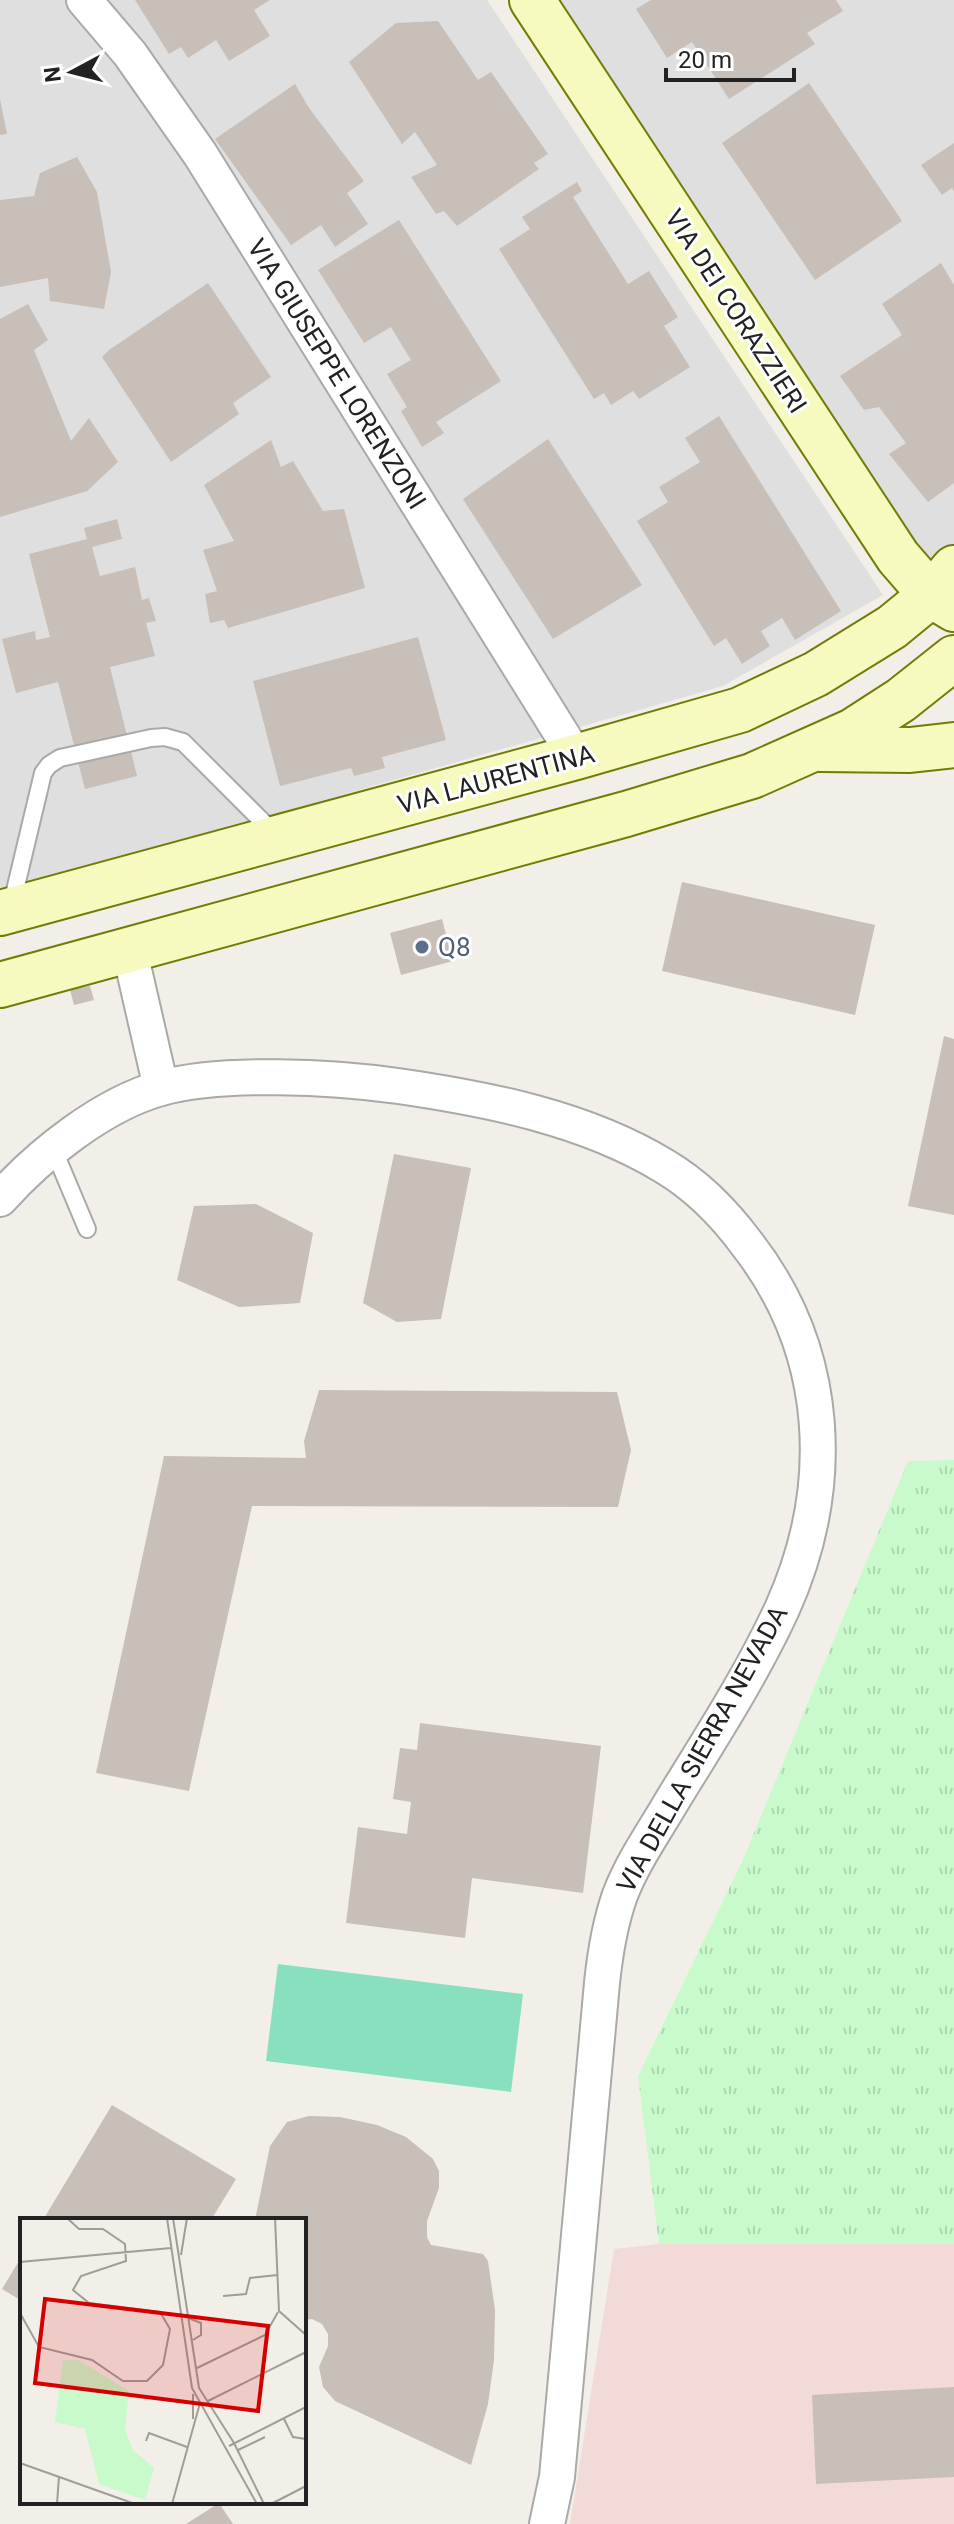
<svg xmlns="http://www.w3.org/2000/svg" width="954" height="2524" font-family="Roboto,sans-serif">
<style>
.residential{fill:#e0dfdf}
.commercial{fill:#f2dad9}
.park{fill:url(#park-tufts)}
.pitch{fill:#88e0be}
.building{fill:#c7bfb8}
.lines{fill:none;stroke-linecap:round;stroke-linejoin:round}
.lane-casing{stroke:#a9a9a9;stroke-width:20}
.street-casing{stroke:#a9a9a9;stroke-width:38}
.secondary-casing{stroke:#707d05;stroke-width:48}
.lane{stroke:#fff;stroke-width:16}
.street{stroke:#fff;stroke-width:34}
.secondary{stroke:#f7fabf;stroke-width:44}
.service-dot{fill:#5c6f8a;stroke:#fff;stroke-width:3}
.labels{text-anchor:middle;stroke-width:6;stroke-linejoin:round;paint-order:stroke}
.street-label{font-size:26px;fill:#222;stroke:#fff}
.service-label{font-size:26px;fill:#4e5e75;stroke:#fff;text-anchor:start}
.inset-road{fill:none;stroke:#9f9d99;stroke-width:2}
.view{fill:#d40000;fill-opacity:0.15;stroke:#d40000;stroke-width:4}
.inset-edge{fill:none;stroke:#222;stroke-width:4}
</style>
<defs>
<pattern id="park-tufts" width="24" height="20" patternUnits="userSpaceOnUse" patternTransform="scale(2)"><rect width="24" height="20" fill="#c8facc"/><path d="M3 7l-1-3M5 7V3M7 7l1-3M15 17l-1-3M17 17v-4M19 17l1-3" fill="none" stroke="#acd6af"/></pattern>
</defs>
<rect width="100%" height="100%" fill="#f2efe9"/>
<g class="residential">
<polygon points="0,0 487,0 883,595 723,686 135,854 0,889"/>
<polygon points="561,0 954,0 954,546 928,570"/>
</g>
<polygon class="commercial" points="659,2244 954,2244 954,2524 570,2524 614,2249"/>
<polygon class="park" points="954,1460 954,2244 659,2244 638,2076 742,1862 908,1461"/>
<polygon class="pitch" points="278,1964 523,1994 511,2092 266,2061"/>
<g class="building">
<polygon points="135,0 270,0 254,10 270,36 229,61 216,40 188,58 181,47 169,54"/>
<polygon points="651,0 836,0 843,11 807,33 815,44 729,99 692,42 667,58 636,9"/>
<polygon points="438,21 478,80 491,72 548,154 534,163 539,169 457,226 444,211 436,214 411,177 437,165 415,132 402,144 349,62 396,23"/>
<polygon points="809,83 902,221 815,280 722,143"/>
<polygon points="295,84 309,108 364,181 347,193 368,224 335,247 321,225 291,245 215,139"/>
<polygon points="0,99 7,134 0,135"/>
<polygon points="954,143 954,192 952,188 942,195 921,165"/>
<polygon points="77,157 97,192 111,272 104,309 50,301 48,278 0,287 0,200 34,196 40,173"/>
<polygon points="577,182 582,191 573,197 628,284 649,271 678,317 664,326 690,367 639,399 633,391 611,405 604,393 594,399 499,249 530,229 522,217"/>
<polygon points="399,220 501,381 436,422 444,433 422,447 401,411 407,407 387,374 411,360 391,327 364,343 318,270"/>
<polygon points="941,263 954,285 954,483 928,502 889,454 906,443 879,407 864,410 840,376 902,335 882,304"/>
<polygon points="208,283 271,377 233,403 239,414 171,462 102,357 109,350"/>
<polygon points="28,304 48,340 34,350 71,441 89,418 118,462 87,491 0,517 0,319"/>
<polygon points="719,416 841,611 795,640 782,618 761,631 770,646 742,664 726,638 714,646 637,521 668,502 659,487 700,462 685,438"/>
<polygon points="548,439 642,585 553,639 463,499"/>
<polygon points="271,440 281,467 293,461 323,511 344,509 365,588 228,628 224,620 210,623 205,594 217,591 203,550 234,541 204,485"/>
<polygon points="117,519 122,539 92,547 100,576 135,567 142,600 149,598 156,621 146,623 155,656 110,667 137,776 85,789 58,682 16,693 2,639 35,631 36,640 50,637 29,554 87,539 84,528"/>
<polygon points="418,637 446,740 382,757 385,768 354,776 351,768 280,786 253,681"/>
<polygon points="682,882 875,925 855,1015 662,971"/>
<polygon points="442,919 453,961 401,975 390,933"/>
<polygon points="90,986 94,1000 74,1005 70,990"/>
<polygon points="944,1036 954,1039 954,1215 908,1206"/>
<polygon points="394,1154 471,1168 441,1319 397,1322 363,1303"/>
<polygon points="256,1204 313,1233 300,1303 239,1307 177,1280 194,1206"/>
<polygon points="319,1390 617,1392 631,1450 618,1507 252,1506 189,1791 96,1773 164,1456 306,1458 304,1441"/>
<polygon points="420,1723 601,1746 583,1893 472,1878 465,1938 346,1923 358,1827 407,1834 411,1802 393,1799 400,1748 417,1750"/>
<polygon points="112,2105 236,2179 211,2220 43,2220"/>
<polygon points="309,2116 340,2117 377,2125 406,2137 433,2159 439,2171 439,2188 427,2221 427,2237 431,2245 483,2254 488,2261 495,2310 494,2360 488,2404 471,2465 335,2401 323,2387 319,2367 328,2346 328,2334 322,2324 312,2319 304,2320 304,2220 255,2220 270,2146 287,2122"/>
<polygon points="22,2256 22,2301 2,2289"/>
<polygon points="954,2387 954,2477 816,2484 812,2395"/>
<polygon points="219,2503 233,2524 186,2524"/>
</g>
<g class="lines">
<g class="lane-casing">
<g id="lane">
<polyline points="11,907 43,773 49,765 60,758 151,738 165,737 183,742 275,834"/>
<polyline points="53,1148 87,1229"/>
</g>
</g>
<g class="street-casing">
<g id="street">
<polyline points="84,0 130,54 200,154 576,757"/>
<polyline points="129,948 161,1088"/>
<path d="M0,1199C39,1155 103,1104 161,1088C224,1071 333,1077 398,1086C488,1099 585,1118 664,1166C698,1186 724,1213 747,1244C831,1352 837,1487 782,1609C751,1676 710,1739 672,1801C654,1832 633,1861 620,1895C610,1923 605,1954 602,1983L557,2477L547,2524"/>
</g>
</g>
<g class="secondary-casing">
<g id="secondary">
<polyline points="532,0 898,557 931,595 954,609"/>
<polyline points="820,749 910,750 954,745"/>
<polyline points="0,913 576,757 740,710 816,674 892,627 931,595 954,568"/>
<polyline points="0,985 626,814 752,776 853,731 901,700 954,658"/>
</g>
</g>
<use href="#lane" class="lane"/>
<use href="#street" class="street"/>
<use href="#secondary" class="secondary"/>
</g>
<circle class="service-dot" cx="422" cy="947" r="8"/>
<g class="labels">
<g class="street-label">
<text transform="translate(736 311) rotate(57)" y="9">VIA DEI CORAZZIERI</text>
<text transform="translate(337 374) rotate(58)" y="9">VIA GIUSEPPE LORENZONI</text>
<text transform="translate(496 779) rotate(-15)" y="9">VIA LAURENTINA</text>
<text transform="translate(702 1749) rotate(-61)" y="9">VIA DELLA SIERRA NEVADA</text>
</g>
<g class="service-label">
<text x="438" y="956">Q8</text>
</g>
</g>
<g transform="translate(20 2218)">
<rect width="286" height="286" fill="#f2efe9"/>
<path d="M43,142H58L109,173L105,212L113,232L134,250L125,282L79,266L65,211L35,204Z" fill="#c8facc"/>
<path class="inset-road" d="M147,0L172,170L237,286M153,0L179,170L214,225L244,286M255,0L259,93L286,117M161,37L167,0M0,44L151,30M203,78L226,76L230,60L257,57M0,95L19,129L72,142L103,163H127L143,147L150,111L140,94L69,85L53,72L61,58L106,43L105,26L83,11H59L47,0M168,100L181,105V117L173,122M0,120V187M177,150L245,117L258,94M173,176V201M188,183L286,134M264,201L273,219L286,221M126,223L129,215L167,229M209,228L286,189M218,232L245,219M0,245L115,286M37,286L39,258M152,286L180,185M251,286L286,268"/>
<path class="view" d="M25,81L248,108L238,193L15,165Z"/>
<rect width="286" height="286" class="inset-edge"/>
</g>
<g transform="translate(72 72) rotate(263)" stroke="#ffffff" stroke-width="6" paint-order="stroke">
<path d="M0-6L14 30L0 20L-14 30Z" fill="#222222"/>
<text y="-12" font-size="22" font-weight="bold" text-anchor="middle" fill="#222222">N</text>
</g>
<path d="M666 68v12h128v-12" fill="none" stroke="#222222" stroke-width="4"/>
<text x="678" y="68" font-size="24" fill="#222222" stroke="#ffffff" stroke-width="6" paint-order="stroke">20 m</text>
</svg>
